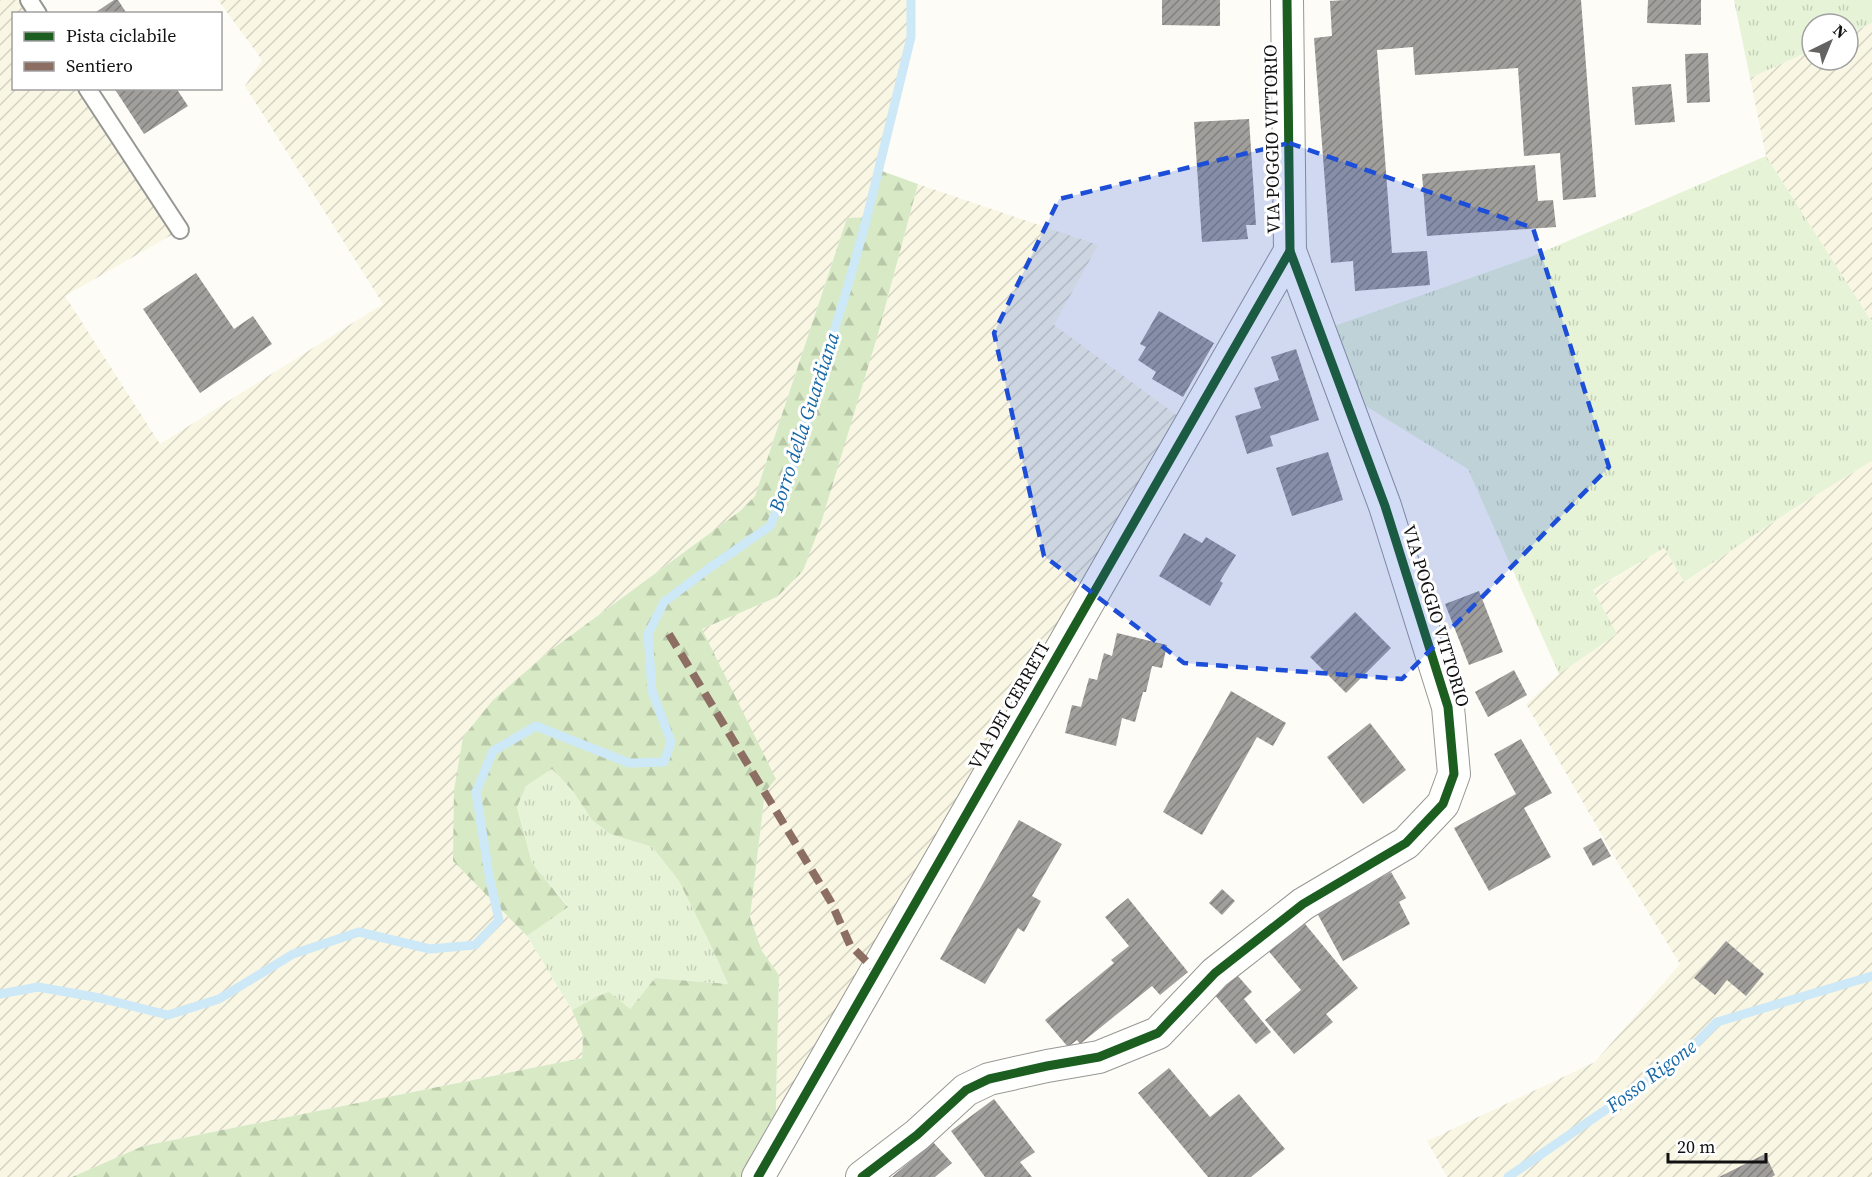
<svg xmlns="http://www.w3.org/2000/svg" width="1872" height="1177" font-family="'Source Serif 4',serif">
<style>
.farmland{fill:url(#farmland-furrows)}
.grass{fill:url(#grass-tufts)}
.forest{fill:url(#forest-firs)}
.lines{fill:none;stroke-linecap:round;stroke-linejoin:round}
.stream{stroke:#cde8f7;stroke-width:9}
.building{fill:url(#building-hatch)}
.lane-casing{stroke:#979795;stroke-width:20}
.street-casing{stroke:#979795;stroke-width:34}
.lane{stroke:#fffffe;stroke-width:16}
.street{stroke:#fffffe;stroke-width:32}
.quiet{stroke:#8d6e63;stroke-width:8;stroke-dasharray:15 8;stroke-linecap:butt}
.cycleway-casing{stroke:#fff;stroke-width:13}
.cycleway{stroke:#1b5e20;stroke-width:9}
.marked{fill:#1d4ed8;fill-opacity:0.2;stroke:#1d4ed8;stroke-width:4.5;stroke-dasharray:12 8;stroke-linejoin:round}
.labels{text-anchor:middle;stroke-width:6;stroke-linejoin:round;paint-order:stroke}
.street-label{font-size:18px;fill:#111;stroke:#fff}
.water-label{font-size:20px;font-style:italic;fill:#1768a6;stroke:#fff}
</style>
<defs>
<pattern id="farmland-furrows" width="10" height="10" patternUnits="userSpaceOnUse" patternTransform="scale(1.5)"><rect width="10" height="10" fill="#f9f7e4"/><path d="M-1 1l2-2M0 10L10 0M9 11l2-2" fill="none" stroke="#d4d3c3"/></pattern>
<pattern id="grass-tufts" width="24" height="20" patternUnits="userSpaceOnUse" patternTransform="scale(1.5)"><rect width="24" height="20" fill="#e7f3d7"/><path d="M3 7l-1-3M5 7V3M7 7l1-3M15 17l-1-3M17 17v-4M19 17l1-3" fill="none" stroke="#c5cfb8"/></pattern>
<pattern id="forest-firs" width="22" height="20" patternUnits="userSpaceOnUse" patternTransform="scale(1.5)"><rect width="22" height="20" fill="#d8eac5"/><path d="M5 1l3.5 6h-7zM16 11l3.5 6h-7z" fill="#b8c8a8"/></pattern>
<pattern id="building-hatch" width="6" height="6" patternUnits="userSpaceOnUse" patternTransform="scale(1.5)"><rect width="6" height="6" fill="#a19f9c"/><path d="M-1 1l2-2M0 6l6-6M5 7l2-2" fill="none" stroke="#82807e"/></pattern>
</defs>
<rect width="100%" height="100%" fill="#fdfcf7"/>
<g class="farmland">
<polygon points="0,0 29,0 38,13 14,14 14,88 87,89 180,230 65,296 160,444 383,304 245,86 262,60 218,0 911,0 911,37 867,217 847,218 755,496 740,511 547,653 493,700 453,861 527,936 572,1010 583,1036 582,1058 143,1146 72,1177 0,1177"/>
<polygon points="1872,23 1872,322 1766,156 1750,78 1812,50 1812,60 1848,60 1848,34"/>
<polygon points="918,184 1098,245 1054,325 1190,425 775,1146 779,975 762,951 750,917 765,792 701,629 777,597 803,571 878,334"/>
<polygon points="1872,461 1872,1177 1447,1177 1427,1141 1595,1062 1680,964 1621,868 1526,704 1559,674 1593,591 1664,548 1684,582 1790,511"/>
</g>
<g class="grass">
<polygon points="1734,0 1872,0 1872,23 1848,34 1848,24 1812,24 1812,50 1750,78"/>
<polygon points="1766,156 1872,322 1872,461 1790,511 1684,582 1664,548 1593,590 1617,634 1559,674 1468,469 1343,392 1320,331 1533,256"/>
<polygon points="552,769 572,790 592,820 610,834 652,847 679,881 711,946 728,984 655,978 630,1009 596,997 572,1010 527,936 568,906 532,863 517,806 526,786"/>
</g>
<polygon class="forest" points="879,170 918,184 878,334 821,523 803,571 777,597 702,629 776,779 765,792 750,917 762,951 779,975 775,1146 758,1177 72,1177 143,1146 582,1058 583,1036 572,1010 596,997 609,992 630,1009 655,978 728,984 711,946 679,881 652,847 610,834 592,820 572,790 552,769 526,786 517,807 532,863 568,907 527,936 453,861 454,790 463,737 493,700 547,653 740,511 755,496 847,218 867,217"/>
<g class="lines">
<g class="stream">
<polyline points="0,994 38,987 100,998 168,1015 219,999 293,954 359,932 430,949 475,945 499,920 489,875 476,792 493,751 536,726 629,763 664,762 671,742 652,691 648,634 664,602 708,569 770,526 788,483 849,282 867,217 911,37 911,0"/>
<polyline points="1508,1177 1681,1058 1717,1022 1872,976"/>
</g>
</g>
<g class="building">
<polygon points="114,0 118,0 127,14 93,14"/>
<polygon points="1162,0 1220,0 1220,26 1162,25"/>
<polygon points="1345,0 1581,0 1596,197 1563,200 1560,153 1524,156 1518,68 1415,75 1413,47 1377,50 1392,253 1427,251 1430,285 1355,291 1353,261 1331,263 1314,38 1332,36 1330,1"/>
<polygon points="1648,0 1701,0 1701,25 1647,23"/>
<polygon points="1708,53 1710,102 1687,103 1685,54"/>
<polygon points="1671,84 1675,122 1635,125 1632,87"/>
<polygon points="114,88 176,88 188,106 144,134"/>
<polygon points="1249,119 1256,225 1246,225 1248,239 1202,242 1194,122"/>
<polygon points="1535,165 1538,201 1553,200 1556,227 1427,236 1422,174"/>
<polygon points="196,273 234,329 253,316 272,344 200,393 143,309"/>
<polygon points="1159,311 1214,343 1183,397 1152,379 1156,372 1138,360 1146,347 1140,344"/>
<polygon points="1296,349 1319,420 1270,436 1273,446 1247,454 1235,416 1261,408 1254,388 1279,380 1271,357"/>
<polygon points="1328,452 1343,500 1292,516 1276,468"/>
<polygon points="1184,533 1202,543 1206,537 1236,555 1220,581 1223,583 1210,606 1159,576"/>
<polygon points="1479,591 1503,652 1469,665 1445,604"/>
<polygon points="1355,612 1391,648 1346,693 1310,657"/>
<polygon points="1117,633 1167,645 1162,668 1152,666 1146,692 1143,692 1135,722 1122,718 1116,746 1065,733 1072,705 1081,707 1089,678 1097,680 1104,653 1112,656"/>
<polygon points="1514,670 1527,695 1488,717 1475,692"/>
<polygon points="1231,691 1286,723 1273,746 1257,737 1202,835 1163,812"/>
<polygon points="1370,723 1406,770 1363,804 1327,757"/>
<polygon points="1521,739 1552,793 1524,808 1551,857 1489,891 1454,828 1516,794 1494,754"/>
<polygon points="1019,820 1062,844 1032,896 1041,901 1024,932 1018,928 985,984 940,959"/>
<polygon points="1601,838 1611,856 1593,866 1583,848"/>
<polygon points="1391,872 1406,898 1399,902 1410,924 1343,961 1317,913"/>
<polygon points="1222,889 1235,901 1222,915 1209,903"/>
<polygon points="1128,898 1188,972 1160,995 1152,986 1080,1044 1077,1040 1068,1047 1045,1020 1114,963 1111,960 1129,946 1105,917"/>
<polygon points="1301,919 1358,988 1326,1014 1333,1022 1294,1054 1265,1020 1301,990 1266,948"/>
<polygon points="1726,941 1764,974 1746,996 1727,980 1715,995 1694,978"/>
<polygon points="1237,975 1252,992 1244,999 1271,1032 1256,1044 1214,994"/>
<polygon points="1169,1068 1210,1117 1239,1094 1285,1149 1251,1177 1208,1177 1138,1093"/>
<polygon points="994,1099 1035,1152 1020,1162 1032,1177 985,1177 951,1131"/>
<polygon points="933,1142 952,1163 935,1177 892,1177"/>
<polygon points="1765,1154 1775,1175 1772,1177 1719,1177"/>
</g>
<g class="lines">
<g class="lane-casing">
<g id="lane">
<polyline points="29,0 38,14"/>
<polyline points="87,88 180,230"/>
</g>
</g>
<g class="street-casing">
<g id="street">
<polyline points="758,1177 1290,251"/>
<polyline points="862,1177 917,1135 966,1090 989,1079 1047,1066 1099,1057 1158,1033 1215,973 1303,904 1406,843 1443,804 1454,774 1448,707 1385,506 1290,251 1287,0"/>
</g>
</g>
<use href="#lane" class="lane"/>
<use href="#street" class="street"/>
<polyline class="quiet" points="669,634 831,902 850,945 876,971"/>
<g class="cycleway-casing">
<g id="cycleway">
<polyline points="758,1177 1290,251"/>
<polyline points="862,1177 917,1135 966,1090 989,1079 1047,1066 1099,1057 1158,1033 1215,973 1303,904 1406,843 1443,804 1454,774 1448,707 1385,506 1290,251 1287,0"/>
</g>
</g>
<use href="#cycleway" class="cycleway"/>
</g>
<path class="marked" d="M1289,143L1533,228L1609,467L1402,679L1184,663L1044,556L994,333L1059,199Z"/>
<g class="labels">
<g class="street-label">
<text transform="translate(1272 139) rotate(-91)" y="6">VIA POGGIO VITTORIO</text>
<text transform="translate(1436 616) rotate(73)" y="6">VIA POGGIO VITTORIO</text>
<text transform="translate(1009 706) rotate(-60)" y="6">VIA DEI CERRETI</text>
</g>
<g class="water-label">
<text transform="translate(804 422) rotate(-72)" y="7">Borro della Guardiana</text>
<text transform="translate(1651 1076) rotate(-37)" y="7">Fosso Rigone</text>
</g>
</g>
<rect x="12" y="12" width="210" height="78" fill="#ffffff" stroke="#a0a0a0" stroke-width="1.5"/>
<rect x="24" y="32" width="30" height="9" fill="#1b5e20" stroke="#a0a0a0" stroke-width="1.5"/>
<text x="66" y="42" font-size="18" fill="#111111">Pista ciclabile</text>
<rect x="24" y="62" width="30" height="9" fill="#8d6e63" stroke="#a0a0a0" stroke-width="1.5"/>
<text x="66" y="72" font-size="18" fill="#111111">Sentiero</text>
<g transform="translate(1830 42) rotate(43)"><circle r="28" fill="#ffffff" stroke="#a0a0a0" stroke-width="1.5"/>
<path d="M0-4.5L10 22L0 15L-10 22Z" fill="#646362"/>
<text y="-9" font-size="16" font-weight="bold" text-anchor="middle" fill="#111111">N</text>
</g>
<path d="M1668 1153v9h98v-9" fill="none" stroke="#111111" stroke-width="3"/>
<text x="1677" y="1153" font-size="18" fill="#111111" stroke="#ffffff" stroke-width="4.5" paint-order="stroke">20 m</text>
</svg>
